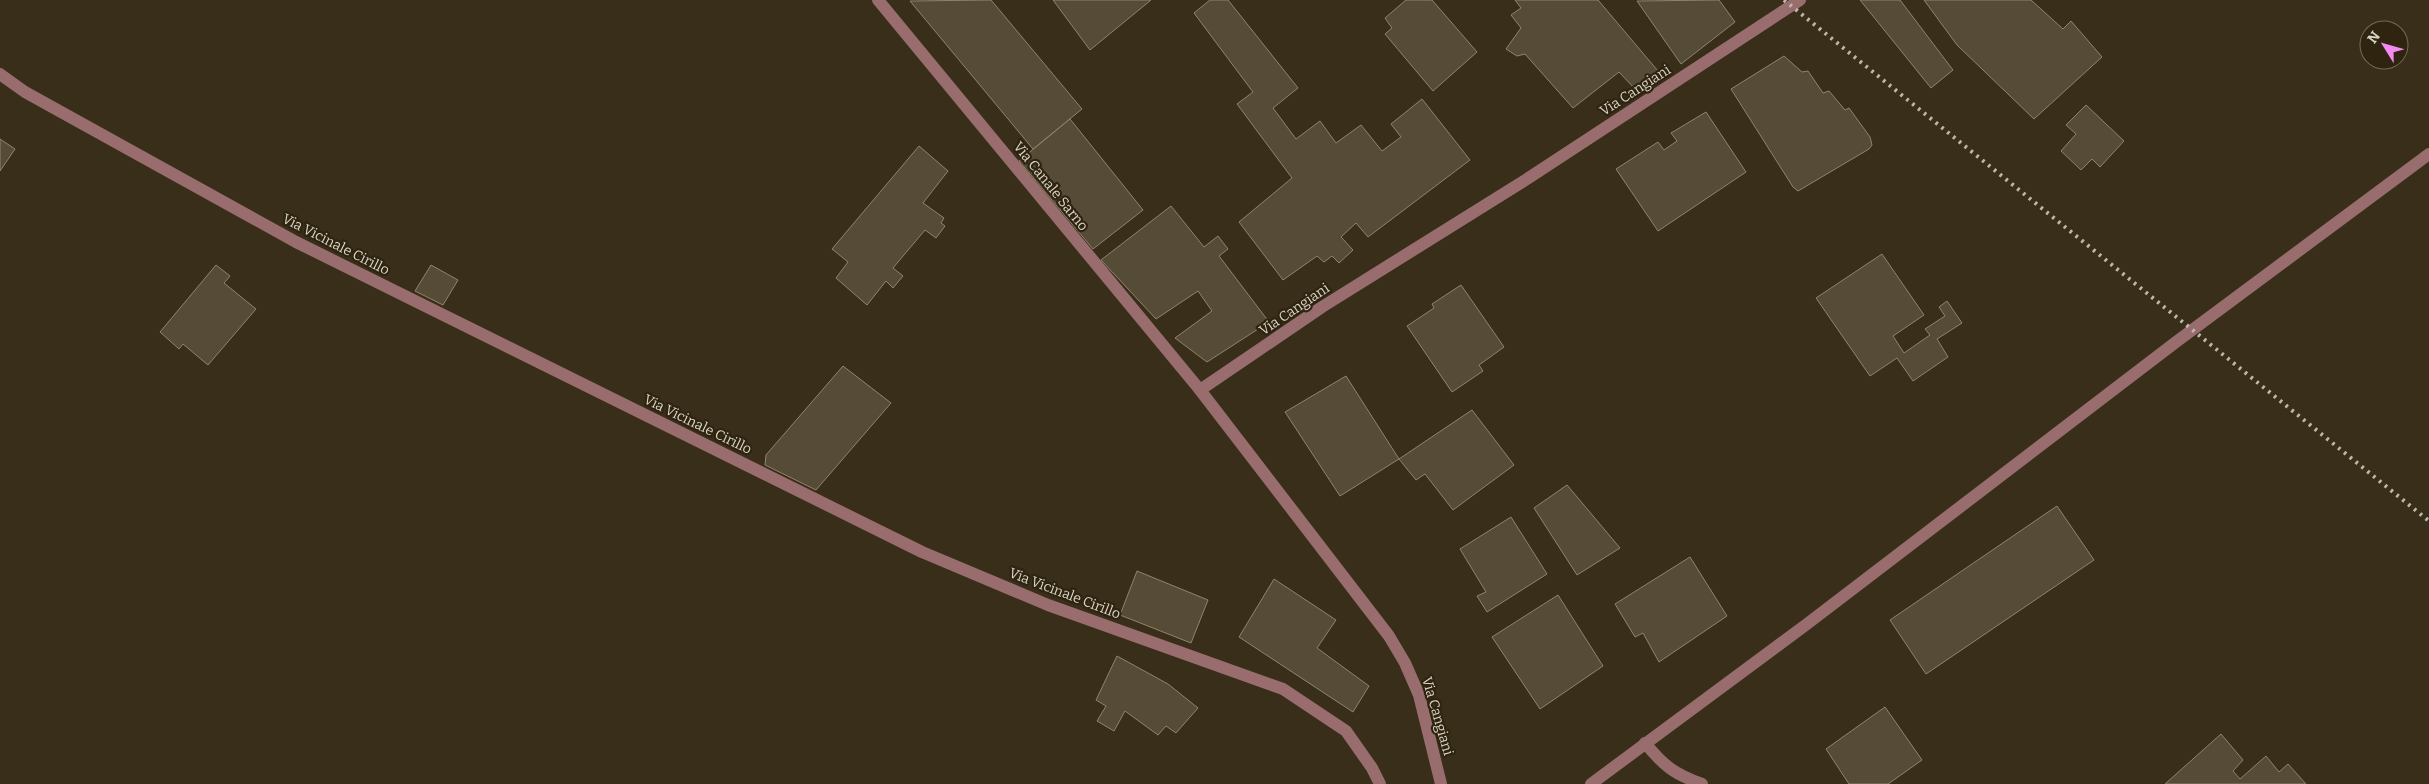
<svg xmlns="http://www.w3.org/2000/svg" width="2429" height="784" font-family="Bitter,serif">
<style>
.building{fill:#564b36;stroke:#90846c}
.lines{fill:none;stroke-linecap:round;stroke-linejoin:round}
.minor{stroke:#996c6e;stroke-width:12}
.rail{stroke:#bfb8aa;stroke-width:4;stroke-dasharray:2.5 5;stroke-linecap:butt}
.labels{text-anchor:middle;stroke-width:4.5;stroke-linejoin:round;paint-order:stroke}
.street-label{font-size:14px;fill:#dbd4c8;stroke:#2e2410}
</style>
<rect width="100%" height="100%" fill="#382e19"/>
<g class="building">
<polygon points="991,0 1082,109 1033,149 910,1"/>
<polygon points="1053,0 1151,0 1090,50"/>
<polygon points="1210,0 1228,0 1298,88 1273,108 1296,139 1320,121 1336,143 1361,125 1382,151 1401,137 1391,124 1422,99 1470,160 1368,237 1356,223 1341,237 1353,250 1339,263 1332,256 1324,262 1317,256 1283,280 1239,222 1292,178 1237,104 1253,92 1194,13"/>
<polygon points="1406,0 1432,0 1477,52 1433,91 1385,34 1392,28 1385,18"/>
<polygon points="1515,0 1598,0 1658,71 1636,90 1619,72 1573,108 1525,54 1517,56 1506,49 1521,28 1511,15 1521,8"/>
<polygon points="1719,0 1735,22 1681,64 1637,1"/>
<polygon points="1860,0 1900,0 1953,70 1931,88"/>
<polygon points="1924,0 2031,0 2063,29 2071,21 2102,57 2034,119 1957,45"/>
<polygon points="1784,56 1802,72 1808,71 1823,93 1829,91 1845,110 1849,108 1870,137 1872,145 1869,149 1798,191 1793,187 1731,89"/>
<polygon points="2086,105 2124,141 2100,167 2092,159 2081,170 2061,151 2076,134 2066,125"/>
<polygon points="1706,112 1746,172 1658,231 1616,169 1658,142 1664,150 1677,141 1671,133"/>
<polygon points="1070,119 1143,210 1093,249 1019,161"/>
<polygon points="0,139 15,149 0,171"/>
<polygon points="919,146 948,171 923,203 944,218 941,223 945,226 936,238 925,230 893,268 903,276 893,288 886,281 867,305 836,278 848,262 832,249"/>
<polygon points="1171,206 1204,247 1218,236 1228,249 1219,256 1269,322 1207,362 1175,338 1212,311 1198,291 1156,319 1101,260"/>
<polygon points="1882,254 1924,315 1893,336 1904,353 1930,335 1925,329 1945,316 1939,307 1947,301 1962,323 1937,339 1948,357 1913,381 1897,358 1870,376 1816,298"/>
<polygon points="216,265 230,276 224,283 256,309 208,365 183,344 179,349 160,332"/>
<polygon points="431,265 458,280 443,305 415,291"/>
<polygon points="1461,285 1504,347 1479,365 1483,371 1452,392 1407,326 1434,308 1432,304"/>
<polygon points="843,366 891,403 816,490 765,465 766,455"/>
<polygon points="1346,376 1399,459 1340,496 1285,412"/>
<polygon points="1472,410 1514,465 1453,510 1425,474 1416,480 1399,459"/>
<polygon points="1567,485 1620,548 1577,575 1534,508"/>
<polygon points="2057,506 2094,560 1926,674 1890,620"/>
<polygon points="1511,517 1547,574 1487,612 1477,596 1486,592 1460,549"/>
<polygon points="1690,557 1727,616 1659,662 1643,633 1635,637 1615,604"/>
<polygon points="1137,571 1208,600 1191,643 1120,615"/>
<polygon points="1274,579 1336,620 1317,648 1369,686 1353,712 1239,637"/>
<polygon points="1558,595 1603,666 1540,709 1492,637"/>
<polygon points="1117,656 1168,684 1198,708 1176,733 1166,726 1158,735 1125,711 1114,731 1097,721 1106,706 1096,700"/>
<polygon points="1885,707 1922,760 1888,784 1849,784 1826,749"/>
<polygon points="2221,734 2243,760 2233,771 2240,779 2266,756 2279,772 2288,764 2306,784 2165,784"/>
</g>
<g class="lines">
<g class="minor">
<polyline points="878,0 1200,390"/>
<polyline points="0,74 25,92 296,242 922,552 1048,605 1283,689 1346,731 1372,768 1380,784"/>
<path d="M1645,743C1664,766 1674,774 1702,784"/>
<polyline points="1441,784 1419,695 1405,663 1389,636 1200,390 1322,307 1527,179 1800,0"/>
<polyline points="1591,784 1807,624 2176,342 2429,154"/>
</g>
<polyline class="rail" points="1784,0 2429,521"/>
</g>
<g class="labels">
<g class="street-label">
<text transform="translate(1635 90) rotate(-33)" y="5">Via Cangiani</text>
<text transform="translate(1051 186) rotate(51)" y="5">Via Canale Sarno</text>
<text transform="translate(336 244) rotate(27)" y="5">Via Vicinale Cirillo</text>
<text transform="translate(1294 309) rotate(-34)" y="5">Via Cangiani</text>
<text transform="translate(698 424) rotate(26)" y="5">Via Vicinale Cirillo</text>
<text transform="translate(1065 593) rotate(21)" y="5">Via Vicinale Cirillo</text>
<text transform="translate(1438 716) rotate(74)" y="5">Via Cangiani</text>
</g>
</g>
<g transform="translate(2384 45) rotate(307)"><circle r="24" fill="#2e2410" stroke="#736a5a"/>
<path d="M0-4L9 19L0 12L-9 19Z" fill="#f489f0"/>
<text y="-8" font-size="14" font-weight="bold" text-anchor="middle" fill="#dbd4c8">N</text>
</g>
</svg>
